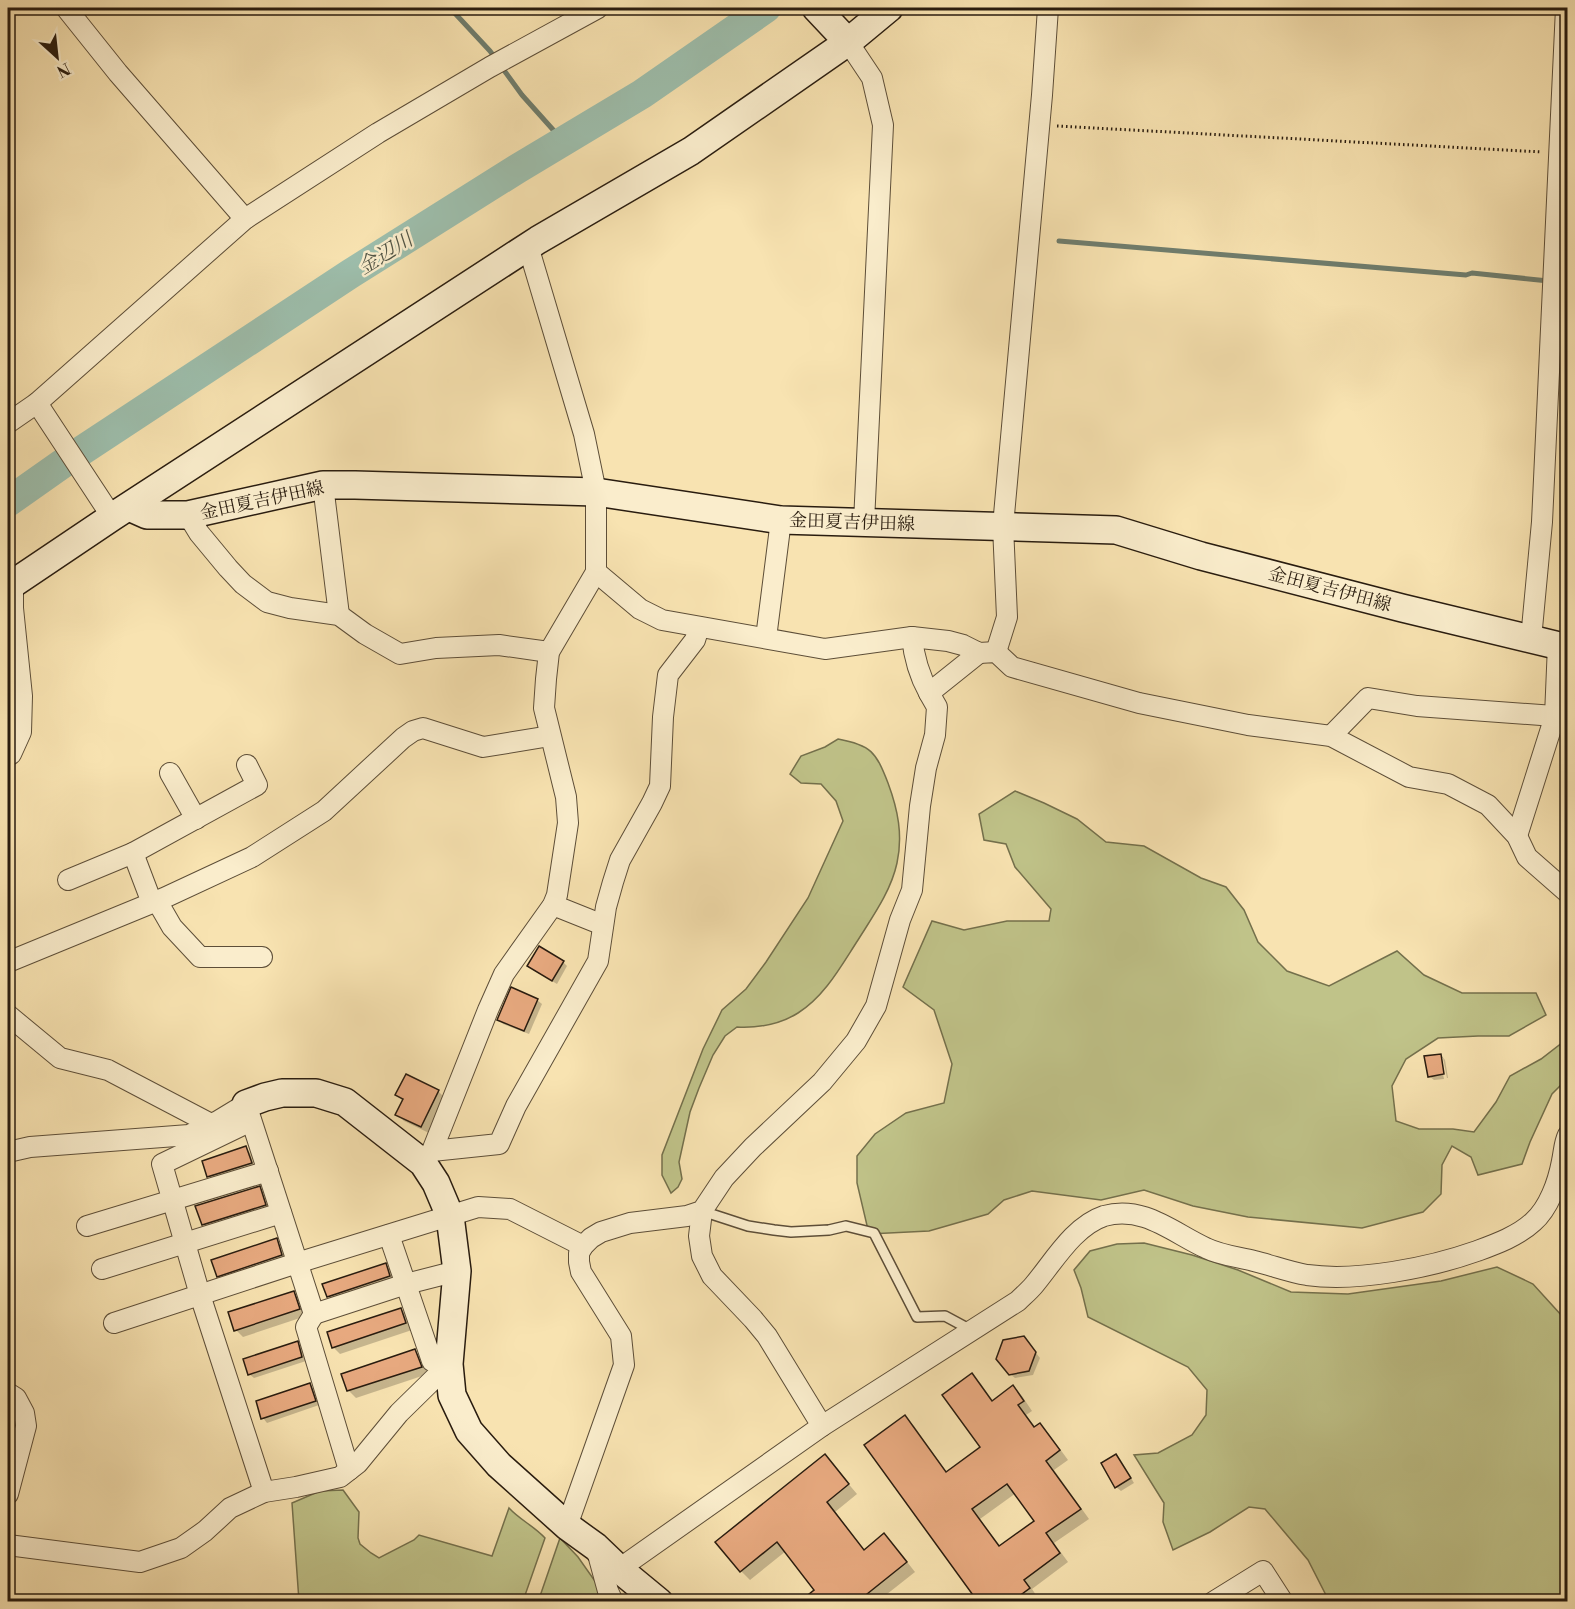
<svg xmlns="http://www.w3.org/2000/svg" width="1575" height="1609" font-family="'Libre Bodoni','Noto Serif JP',serif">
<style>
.green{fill:#c0c389;stroke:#74704c;stroke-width:1.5}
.shadow{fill:#0003;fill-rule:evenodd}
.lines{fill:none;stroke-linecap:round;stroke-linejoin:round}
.stream{stroke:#6f7d6d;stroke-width:5}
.river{stroke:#9dbeac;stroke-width:30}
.building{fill:#e7a97f;stroke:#291c0f;stroke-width:1.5;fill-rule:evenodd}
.lane-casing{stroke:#5d4e38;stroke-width:12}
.street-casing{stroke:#5d4e38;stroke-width:22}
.secondary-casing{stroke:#291c0f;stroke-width:30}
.path{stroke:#291c0f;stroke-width:3;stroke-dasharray:1.5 3;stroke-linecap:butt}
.lane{stroke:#faedcc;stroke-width:9}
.street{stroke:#faedcc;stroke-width:20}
.secondary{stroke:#faedcc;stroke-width:27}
.labels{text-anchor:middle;stroke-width:5;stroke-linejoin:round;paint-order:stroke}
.street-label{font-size:18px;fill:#291c0f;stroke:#faedcc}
.water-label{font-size:20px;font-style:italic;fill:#525546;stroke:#faedcc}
</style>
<rect width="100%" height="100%" fill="#f8e3b1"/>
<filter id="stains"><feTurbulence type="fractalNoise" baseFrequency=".00333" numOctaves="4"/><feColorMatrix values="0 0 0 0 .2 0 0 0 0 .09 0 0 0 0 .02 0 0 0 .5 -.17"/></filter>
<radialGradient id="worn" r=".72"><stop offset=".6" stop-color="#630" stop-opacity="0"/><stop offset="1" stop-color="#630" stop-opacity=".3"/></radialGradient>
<g class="green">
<path d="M838,739C871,745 876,752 888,783C898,810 903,835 897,863C891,891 873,916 858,940C841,966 825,996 798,1013C779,1025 758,1028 737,1027L725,1036L713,1055L699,1088L690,1112L679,1162L682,1179L678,1187L671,1193L662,1175V1155L703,1049L722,1010L746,989L766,962L808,898L843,821L836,801L821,784L801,783L790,774L801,756L825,747Z"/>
<polygon points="1015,791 1044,803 1077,819 1106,842 1144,846 1201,878 1226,887 1244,910 1258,942 1287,971 1329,986 1397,951 1424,975 1462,993 1536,993 1546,1015 1509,1036 1478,1036 1438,1038 1406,1059 1392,1086 1396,1121 1419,1129 1453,1129 1474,1132 1496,1102 1510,1076 1541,1059 1567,1039 1567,1079 1552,1094 1530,1142 1522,1164 1478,1175 1471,1157 1452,1146 1442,1165 1441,1194 1423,1212 1362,1228 1248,1217 1193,1206 1144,1190 1101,1200 1032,1191 1004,1200 988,1214 929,1231 869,1234 857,1183 857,1156 875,1134 906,1113 944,1103 952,1064 934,1010 903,987 932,921 964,930 1007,921 1049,921 1051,909 1015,867 1006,844 984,840 979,814"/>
<polygon points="1144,1243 1192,1255 1238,1270 1291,1292 1348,1294 1441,1281 1497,1267 1533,1284 1562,1316 1567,1326 1568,1472 1564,1481 1568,1501 1567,1601 1329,1601 1308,1560 1265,1509 1249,1507 1210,1532 1173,1550 1163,1522 1164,1503 1134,1455 1158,1453 1192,1435 1206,1415 1207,1390 1188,1367 1088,1317 1081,1288 1074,1270 1090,1251 1117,1244"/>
<path d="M343,1490L359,1512L358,1538L360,1544L371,1553L379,1558L414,1540L419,1535L492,1556L509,1508C520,1520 534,1526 545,1538L523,1601H299L292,1503L320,1491Z"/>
<polygon points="560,1538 578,1557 609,1601 538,1602"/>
</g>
<g class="shadow">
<polygon points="563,962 567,966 557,984 533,970 528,965"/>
<polygon points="537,1000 542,1004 529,1034 503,1024 499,1020"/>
<polygon points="1441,1055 1445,1060 1448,1078 1447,1078 1443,1058 1440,1058 1444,1079 1434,1080 1429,1076"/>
<polygon points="438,1091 445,1098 429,1133 404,1121 397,1114 403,1101 397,1095"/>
<polygon points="246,1148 250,1153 255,1168 213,1181 209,1176"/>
<polygon points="260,1188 267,1195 272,1212 210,1232 203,1224"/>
<polygon points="276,1240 283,1247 288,1262 225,1283 218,1276"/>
<polygon points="385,1265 390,1269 394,1281 332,1301 328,1296"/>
<polygon points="293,1292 300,1299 306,1316 243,1337 236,1330"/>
<polygon points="401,1309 408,1316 412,1330 340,1354 333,1347"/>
<polygon points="297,1343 302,1347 306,1361 254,1378 249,1374"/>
<polygon points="1028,1343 1040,1358 1033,1375 1015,1378 1010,1374"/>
<polygon points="415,1351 422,1358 428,1374 356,1398 349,1391 343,1375"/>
<path d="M972,1375L981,1384L993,1401L1013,1387L1022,1396L1032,1411L1026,1415L1036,1428L1040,1425L1049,1434L1068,1460L1054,1470L1089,1519L1054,1543L1068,1562L1032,1589L1038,1598L1033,1602H980L905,1417L914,1426L947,1473L982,1447ZM1016,1493L1036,1521L1001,1547L980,1519Z"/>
<polygon points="310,1385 314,1389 319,1405 267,1423 263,1418"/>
<polygon points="1116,1455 1120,1460 1134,1483 1121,1491 1116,1487"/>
<polygon points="825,1456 857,1494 835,1512 865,1551 893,1544 915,1572 877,1602 802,1602 816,1590 786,1551 750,1580 741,1571"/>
</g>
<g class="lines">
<g class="stream">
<polyline points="450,8 490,51 522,95 564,142"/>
<polyline points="1059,241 1466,275 1472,273 1568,283"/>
</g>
<polyline class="river" points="8,502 69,459 350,274 517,169 642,94 766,8"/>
</g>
<g class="building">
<polygon points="539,946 564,961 552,981 527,966"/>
<polygon points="511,987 538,999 524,1031 497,1020"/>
<polygon points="1441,1054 1444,1074 1428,1077 1424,1056"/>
<polygon points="406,1074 439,1090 421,1127 395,1115 403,1099 395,1095"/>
<polygon points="246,1146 252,1163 207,1177 202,1161"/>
<polygon points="260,1186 266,1205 202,1225 195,1206"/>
<polygon points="277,1238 282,1255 217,1277 211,1260"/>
<polygon points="386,1263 390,1276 327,1297 322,1284"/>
<polygon points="294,1291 300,1309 234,1331 228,1312"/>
<polygon points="401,1308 406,1323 332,1348 327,1332"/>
<polygon points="1024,1336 1036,1352 1029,1371 1009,1375 996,1359 1003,1340"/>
<polygon points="298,1341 302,1357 248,1375 243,1359"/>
<polygon points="415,1349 422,1367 347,1391 341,1374"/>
<path d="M972,1373L992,1401L1013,1385L1024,1401L1018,1405L1034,1427L1040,1423L1060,1450L1046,1461L1081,1509L1046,1533L1060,1553L1024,1580L1030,1588L1011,1602H978L864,1445L905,1415L946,1472L980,1447L942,1395ZM1007,1484L1034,1521L999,1546L972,1509Z"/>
<polygon points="310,1383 316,1401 261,1419 256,1401"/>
<polygon points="825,1454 849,1484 827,1502 864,1550 884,1533 907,1562 857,1602 799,1602 814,1590 777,1542 740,1572 715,1542"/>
<polygon points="1116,1454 1131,1478 1115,1488 1101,1463"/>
</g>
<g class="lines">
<g class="lane-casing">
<polyline id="lane" points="702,1211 748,1226 774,1230 791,1232 829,1230 846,1226 874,1233 917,1317 945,1316 971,1330"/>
</g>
<g class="street-casing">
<g id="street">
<polyline points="66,8 118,73 245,219"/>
<polyline points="848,42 872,78 883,125 864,522"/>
<polyline points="37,403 112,517"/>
<polyline points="8,423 37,403 245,219 378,133 490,67 598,8"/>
<polyline points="323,485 339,615"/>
<polyline points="188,515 199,533 228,568 243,584 267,602 290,608 339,615 365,634 400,654 436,648 499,645 549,652"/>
<polyline points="596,572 640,609 662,620 825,649 912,637 948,641 963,645 979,653 996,652 1012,667 1139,703 1248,725 1331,736 1409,777 1448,784 1488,805 1517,836 1527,857 1568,893"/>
<path d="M912,637C914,658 919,675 929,693"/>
<polyline points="766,638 781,520"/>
<polyline points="1531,639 1542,522 1566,8"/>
<polyline points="996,652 1007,617 1003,526 1042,95 1048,8"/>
<polyline points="1331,736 1368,698 1417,706 1568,717"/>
<polyline points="8,756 11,754 21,732 22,696 13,608 13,583"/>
<polyline points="170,773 196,819"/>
<polyline points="1517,836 1555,716 1558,645"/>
<polyline points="133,853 257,785 247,765"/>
<polyline points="68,880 133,853 152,903"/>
<polyline points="157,901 172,927 200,957 262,957"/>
<polyline points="553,905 603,925"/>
<polyline points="8,962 164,898 252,857 324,811 403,738 413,731 423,728 483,747 550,736"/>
<polyline points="8,1015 60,1058 108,1070 211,1124"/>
<polyline points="251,1121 162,1164 200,1295 264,1492"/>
<polyline points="432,1151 499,1144 516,1106 598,961 606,907 613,882 620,860 652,803 660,786 663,717 668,675 695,640 699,627"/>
<polyline points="8,1152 30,1147 189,1135 218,1121 246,1104 314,1314 306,1327 349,1470"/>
<polyline points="423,1163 432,1151 488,1010 504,974 553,905 557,895 568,823 566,797 544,708 546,679 549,652 596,572 596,492 584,434 528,246"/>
<polyline points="702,1211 699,1236 702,1256 712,1276 753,1319 767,1336 822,1426"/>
<polyline points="87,1226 268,1171"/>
<polyline points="389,1235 432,1361"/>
<polyline points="102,1269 281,1213"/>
<polyline points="314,1314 406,1284 457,1271"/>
<polyline points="114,1323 297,1263 478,1207 510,1209 583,1246"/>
<polyline points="8,1393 16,1398 24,1413 26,1426 8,1494"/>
<polyline points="567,1526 624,1365 621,1336 581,1272 579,1262 579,1253 583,1246 591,1238 601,1232 630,1223 687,1216 702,1211 724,1178 753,1147 822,1082 856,1041 876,1006 900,920 912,890 920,806 926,768 935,735 937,707 929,693 979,653"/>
<polyline points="8,1545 140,1562 181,1548 205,1531 230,1508 264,1492 296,1487 340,1477 358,1463 399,1413 449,1364"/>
<polyline points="596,1547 608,1591 613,1602"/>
<path d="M619,1569L822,1426L1018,1301C1023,1296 1029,1291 1034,1285C1054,1261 1074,1226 1104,1216C1144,1205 1173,1233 1206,1248C1220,1255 1238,1257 1254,1261C1271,1265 1289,1272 1307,1275C1357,1282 1429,1268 1477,1251C1496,1244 1518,1236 1533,1222C1549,1208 1558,1182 1562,1161C1564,1152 1564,1143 1568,1135"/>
<polyline points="1213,1602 1263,1571 1283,1602"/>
</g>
</g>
<g class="secondary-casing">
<g id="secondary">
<polyline points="848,42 889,8"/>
<polyline points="129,507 147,515 188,515 323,485 355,485 596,492 781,520 1116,530 1201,556 1402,608 1568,648"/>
<polyline points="8,587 112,517 538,240 691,151 848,42 816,8"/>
<polyline points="246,1104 265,1097 282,1093 316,1093 345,1102 423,1163 436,1183 450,1216 457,1271 449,1364 452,1395 469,1431 499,1465 567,1526 596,1547 619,1569 659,1602"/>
</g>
</g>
<polyline class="path" points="1057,126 1542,152"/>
<use href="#lane" class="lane"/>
<use href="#street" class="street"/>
<use href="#secondary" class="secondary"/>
</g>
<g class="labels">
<g class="street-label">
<text transform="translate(262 500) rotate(-12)" y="6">金田夏吉伊田線</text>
<text transform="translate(852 522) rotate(2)" y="6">金田夏吉伊田線</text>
<text transform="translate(1330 589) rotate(15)" y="6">金田夏吉伊田線</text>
</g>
<g class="water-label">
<text transform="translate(385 253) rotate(-32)" y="7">金辺川</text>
</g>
</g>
<rect width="1575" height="1609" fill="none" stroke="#f8e3b1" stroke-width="30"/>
<rect x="9" y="9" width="1557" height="1591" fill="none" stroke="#291c0f" stroke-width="3"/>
<rect x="15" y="15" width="1545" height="1579" fill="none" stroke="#291c0f" stroke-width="1.5"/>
<g transform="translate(57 57) rotate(153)" stroke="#faedcc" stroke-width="4.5" paint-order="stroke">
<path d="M0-4.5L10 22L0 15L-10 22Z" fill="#291c0f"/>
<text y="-9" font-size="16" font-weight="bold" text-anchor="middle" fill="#291c0f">N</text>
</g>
<rect width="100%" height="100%" filter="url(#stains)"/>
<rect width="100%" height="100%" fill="url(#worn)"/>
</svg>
